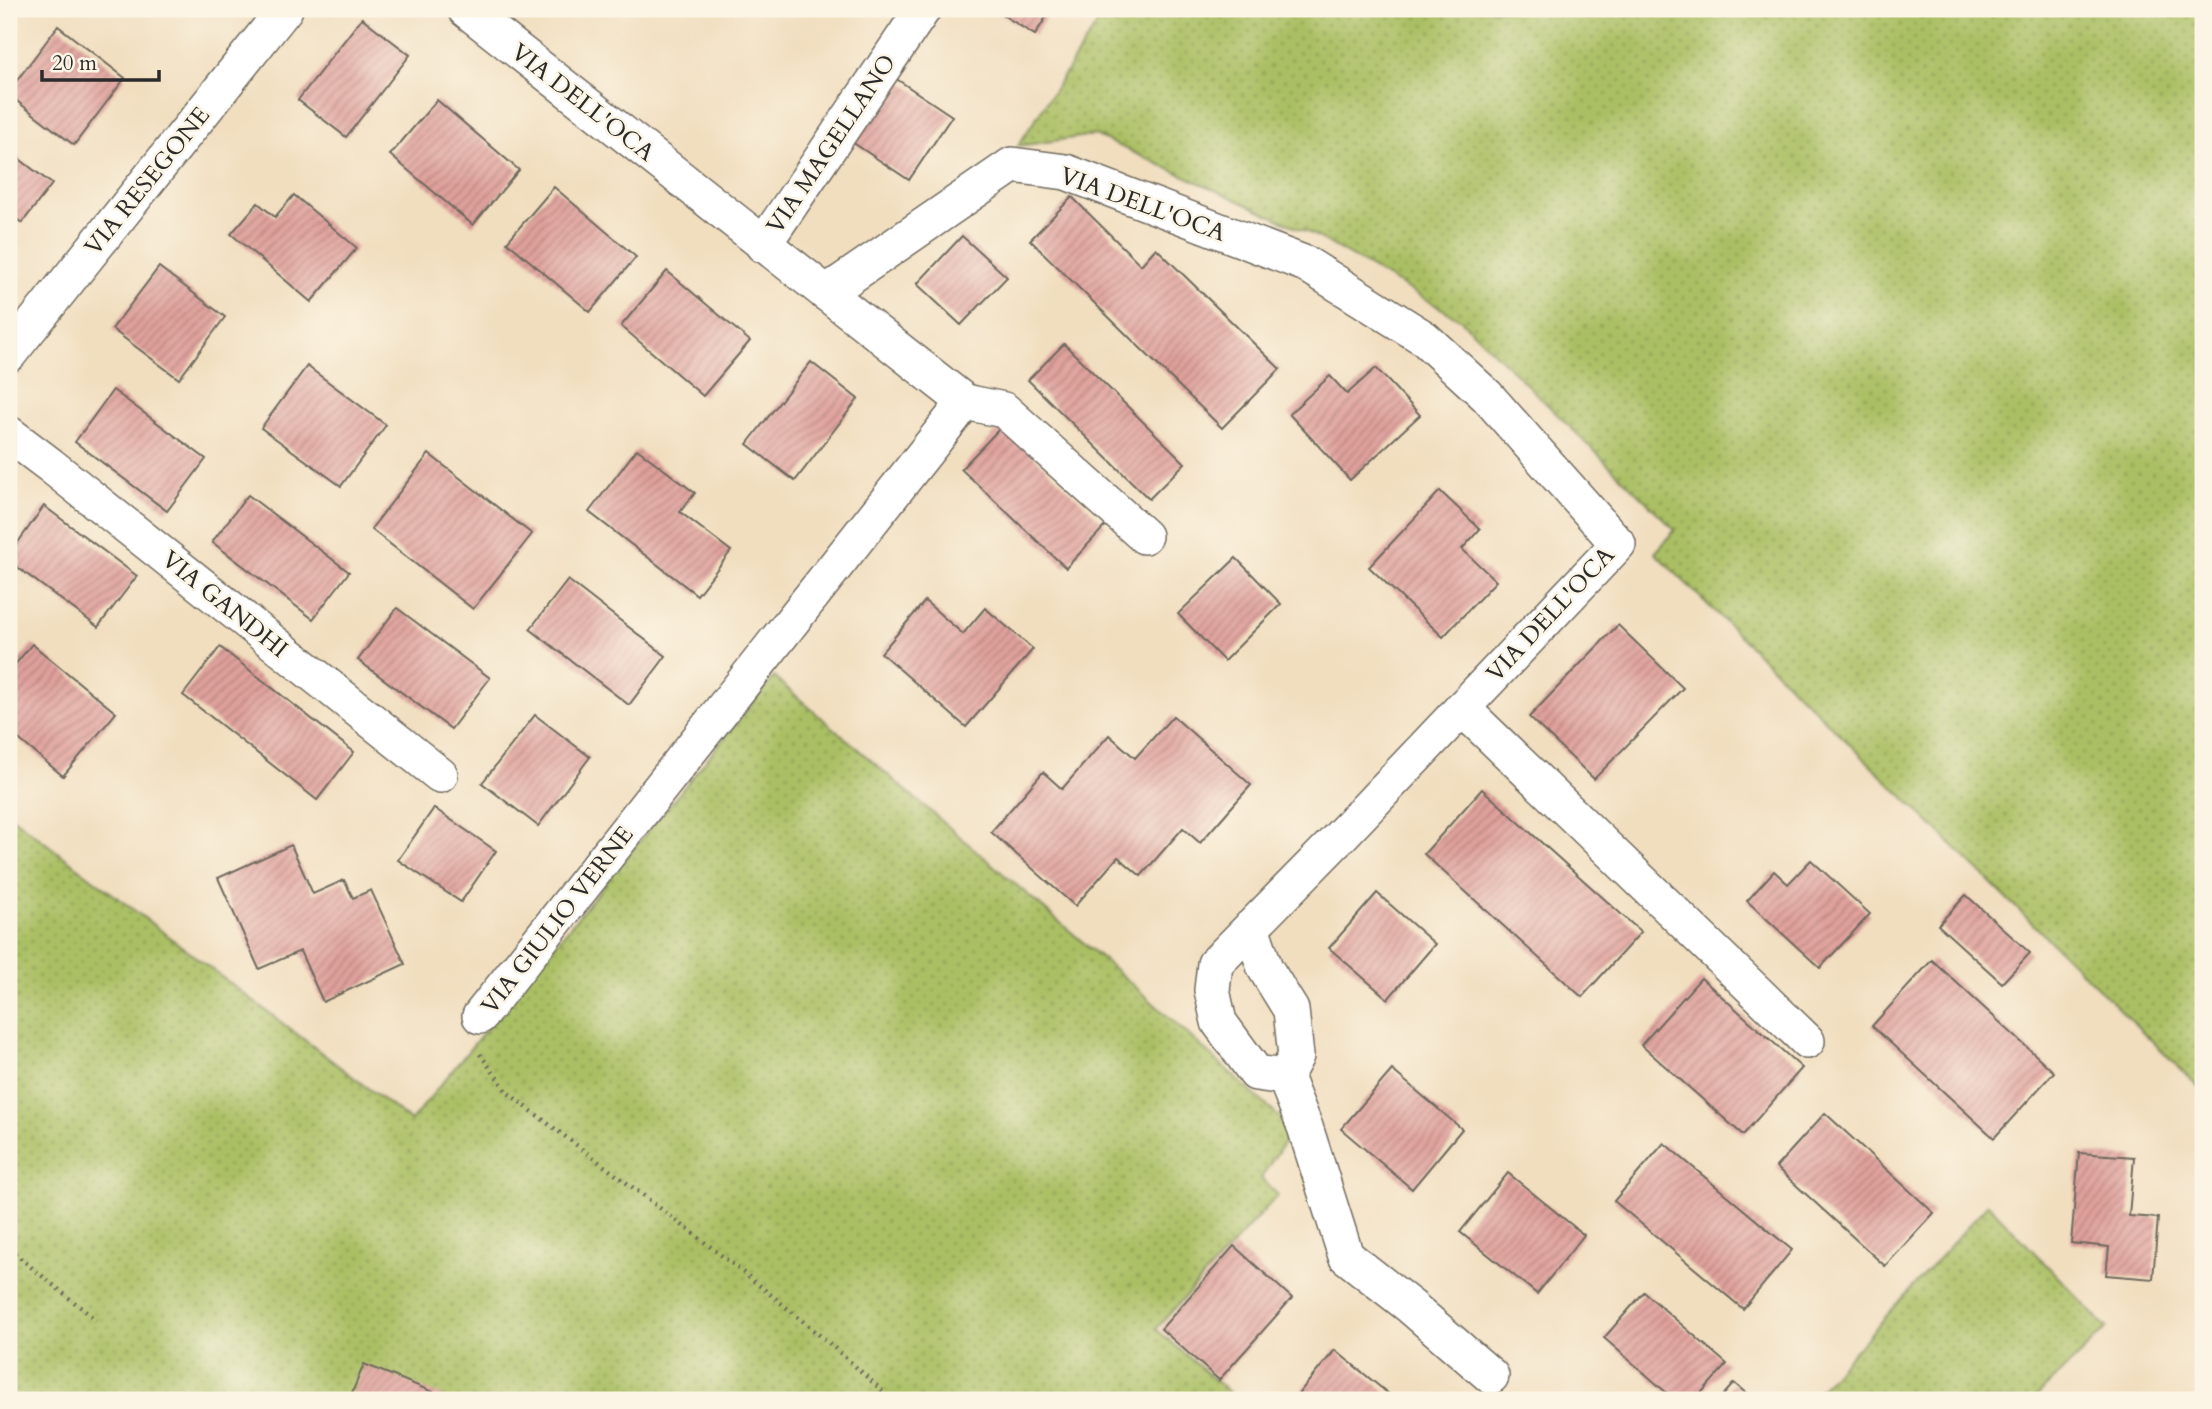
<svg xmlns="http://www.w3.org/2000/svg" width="2212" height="1409" font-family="Cardo,serif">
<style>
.green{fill:url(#green-dots);stroke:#6a7547;stroke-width:2}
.building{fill:url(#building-hatch)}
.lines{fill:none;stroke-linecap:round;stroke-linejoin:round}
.minor-casing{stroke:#706a5f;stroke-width:38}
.path{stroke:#706a5f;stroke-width:4.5;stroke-dasharray:2 5;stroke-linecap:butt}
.minor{stroke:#fff;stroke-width:35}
.labels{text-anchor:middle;stroke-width:5;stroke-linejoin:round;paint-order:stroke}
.street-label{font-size:24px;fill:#2b2b2b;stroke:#fcf5e5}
</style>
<defs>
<pattern id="green-dots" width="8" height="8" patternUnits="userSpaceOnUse" patternTransform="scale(1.75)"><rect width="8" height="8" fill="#aabf63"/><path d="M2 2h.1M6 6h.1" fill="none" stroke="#8b9b52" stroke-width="1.8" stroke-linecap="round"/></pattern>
<pattern id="building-hatch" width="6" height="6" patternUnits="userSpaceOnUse" patternTransform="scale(1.75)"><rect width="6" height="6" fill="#e0a19c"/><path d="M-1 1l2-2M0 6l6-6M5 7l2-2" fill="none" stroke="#b6837f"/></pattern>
</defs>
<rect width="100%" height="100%" fill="#fcf5e5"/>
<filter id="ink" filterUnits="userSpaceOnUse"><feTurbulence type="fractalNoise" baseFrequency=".0143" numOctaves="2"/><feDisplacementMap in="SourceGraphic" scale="14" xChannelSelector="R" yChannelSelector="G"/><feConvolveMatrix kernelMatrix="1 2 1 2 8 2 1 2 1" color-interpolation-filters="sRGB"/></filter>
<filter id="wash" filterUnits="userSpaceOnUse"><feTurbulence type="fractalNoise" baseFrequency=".00686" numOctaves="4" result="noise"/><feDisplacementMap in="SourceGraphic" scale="28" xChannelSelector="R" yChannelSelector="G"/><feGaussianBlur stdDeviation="1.57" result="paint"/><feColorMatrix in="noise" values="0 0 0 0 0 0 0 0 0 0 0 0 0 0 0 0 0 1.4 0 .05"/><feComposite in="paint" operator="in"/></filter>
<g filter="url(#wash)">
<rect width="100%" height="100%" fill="#f1debf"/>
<g class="green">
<polygon points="1107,9 2203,9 2203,1091 1655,553 1675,530 1461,320 1318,237 1095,135 1018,146"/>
<polygon points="774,677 1141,992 1289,1126 1290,1133 1261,1178 1278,1195 1156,1329 1238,1400 9,1400 9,815 411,1121"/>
<polygon points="1988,1204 2107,1328 2033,1400 1810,1400"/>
</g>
<g id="blocks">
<g class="building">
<polygon points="993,9 1051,9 1035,35"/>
<polygon points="362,18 410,55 346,137 298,100"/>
<polygon points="58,26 125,78 74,145 9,95 9,91"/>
<polygon points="895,78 952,116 909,180 852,142"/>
<polygon points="437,100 519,170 473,225 390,155"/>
<polygon points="9,151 52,184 22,223 9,213"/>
<polygon points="554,187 636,257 590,312 507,242"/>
<polygon points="294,195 357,248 311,302 231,234 258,203 275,217"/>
<polygon points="1072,197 1141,265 1156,248 1280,369 1222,428 1030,240"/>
<polygon points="962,236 1007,277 961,325 917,284"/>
<polygon points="159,267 225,317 179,379 112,329"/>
<polygon points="667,271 750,341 703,396 621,326"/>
<polygon points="1064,344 1185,463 1149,499 1028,380"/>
<polygon points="811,362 858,399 795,481 747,444"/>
<polygon points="307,366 386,425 341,486 261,428"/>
<polygon points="1376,368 1420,415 1350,480 1289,414 1330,376 1347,394"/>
<polygon points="113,390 206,459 167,511 75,442"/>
<polygon points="1002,426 1106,525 1066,568 961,469"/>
<polygon points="637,449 695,493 680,512 731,551 697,595 589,512"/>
<polygon points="429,454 532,534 473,609 371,529"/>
<polygon points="1440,491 1480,529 1462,549 1496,581 1443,637 1369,567"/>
<polygon points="248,495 349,572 313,619 212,542"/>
<polygon points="44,506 137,576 98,627 9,561 9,555"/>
<polygon points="1236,558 1281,604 1224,661 1178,614"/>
<polygon points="568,580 666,656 629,705 530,629"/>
<polygon points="925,601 963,634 985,608 1033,649 966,727 881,653"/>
<polygon points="397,608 490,678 451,729 358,660"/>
<polygon points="1618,625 1683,688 1594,779 1529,717"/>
<polygon points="32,644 116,713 63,776 9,731 9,672"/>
<polygon points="220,647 354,752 317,800 183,695"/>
<polygon points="535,715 590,757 538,826 482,783"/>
<polygon points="1173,716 1251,785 1200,843 1183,828 1141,876 1118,857 1075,906 991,832 1043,772 1062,789 1109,735 1135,758"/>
<polygon points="1482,789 1641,932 1582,997 1424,854"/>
<polygon points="434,808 496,851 461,902 398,860"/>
<polygon points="291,845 313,894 344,880 353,898 371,890 405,964 323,1002 300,951 259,969 218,878"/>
<polygon points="1811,860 1870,914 1820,968 1747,901 1774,871 1788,884"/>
<polygon points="1377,893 1435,944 1388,999 1329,948"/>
<polygon points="1966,895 2030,953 2002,983 1938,925"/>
<polygon points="1932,960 2054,1072 1994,1138 1872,1026"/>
<polygon points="1701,978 1802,1068 1743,1135 1641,1045"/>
<polygon points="1392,1070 1462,1129 1412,1189 1341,1129"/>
<polygon points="1825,1113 1934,1213 1885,1266 1776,1167"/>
<polygon points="1664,1143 1792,1250 1743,1309 1614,1201"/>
<polygon points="2079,1153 2134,1157 2129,1216 2158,1218 2153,1279 2106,1275 2109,1247 2071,1243"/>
<polygon points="1508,1173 1584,1235 1537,1294 1460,1232"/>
<polygon points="1234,1246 1292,1298 1219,1380 1161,1329"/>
<polygon points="1644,1292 1727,1364 1695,1400 1675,1400 1604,1338"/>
<polygon points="1335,1350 1396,1400 1293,1400"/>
<polygon points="364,1364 443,1396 441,1400 349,1400"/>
<polygon points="1734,1383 1754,1400 1719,1400"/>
</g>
</g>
</g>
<g filter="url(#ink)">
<use href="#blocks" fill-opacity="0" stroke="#706a5f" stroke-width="2"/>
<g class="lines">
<g class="minor-casing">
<g id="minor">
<polyline points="465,9 965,402 480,1016"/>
<polyline points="763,245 923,9"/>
<polyline points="826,293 1012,165 1066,172 1306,264 1424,338 1487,396 1618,544 1333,844 1215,964 1212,990 1219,1022 1256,1073 1285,1077 1296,1056 1291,1010 1265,968 1251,927"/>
<polyline points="9,354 285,9"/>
<polyline points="965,402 1004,410 1144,536"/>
<polyline points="9,434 50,465 440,775"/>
<polyline points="1462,708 1807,1041"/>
<polyline points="1285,1077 1305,1127 1346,1256 1410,1306 1491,1376"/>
</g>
</g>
<g class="path">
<path d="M480,1054L508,1093C638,1193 773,1288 892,1400"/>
<polyline points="9,1249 96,1320"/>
</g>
<use href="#minor" class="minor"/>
</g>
</g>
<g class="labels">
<g class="street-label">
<text transform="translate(583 102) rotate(38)" y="8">VIA DELL'OCA</text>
<text transform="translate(831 144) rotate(-56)" y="8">VIA MAGELLANO</text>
<text transform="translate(147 181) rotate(-51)" y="8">VIA RESEGONE</text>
<text transform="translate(1143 204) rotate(20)" y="8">VIA DELL'OCA</text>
<text transform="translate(225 604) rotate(39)" y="8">VIA GANDHI</text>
<text transform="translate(1550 614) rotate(-47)" y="8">VIA DELL'OCA</text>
<text transform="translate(557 920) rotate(-52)" y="8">VIA GIULIO VERNE</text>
</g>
</g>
<rect width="2212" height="1409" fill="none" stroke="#fcf5e5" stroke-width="35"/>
<path d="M42 70v10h117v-10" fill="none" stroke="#2b2b2b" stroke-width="3.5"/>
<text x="52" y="70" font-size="21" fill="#2b2b2b" stroke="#fcf5e5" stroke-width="5" paint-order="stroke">20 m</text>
</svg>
